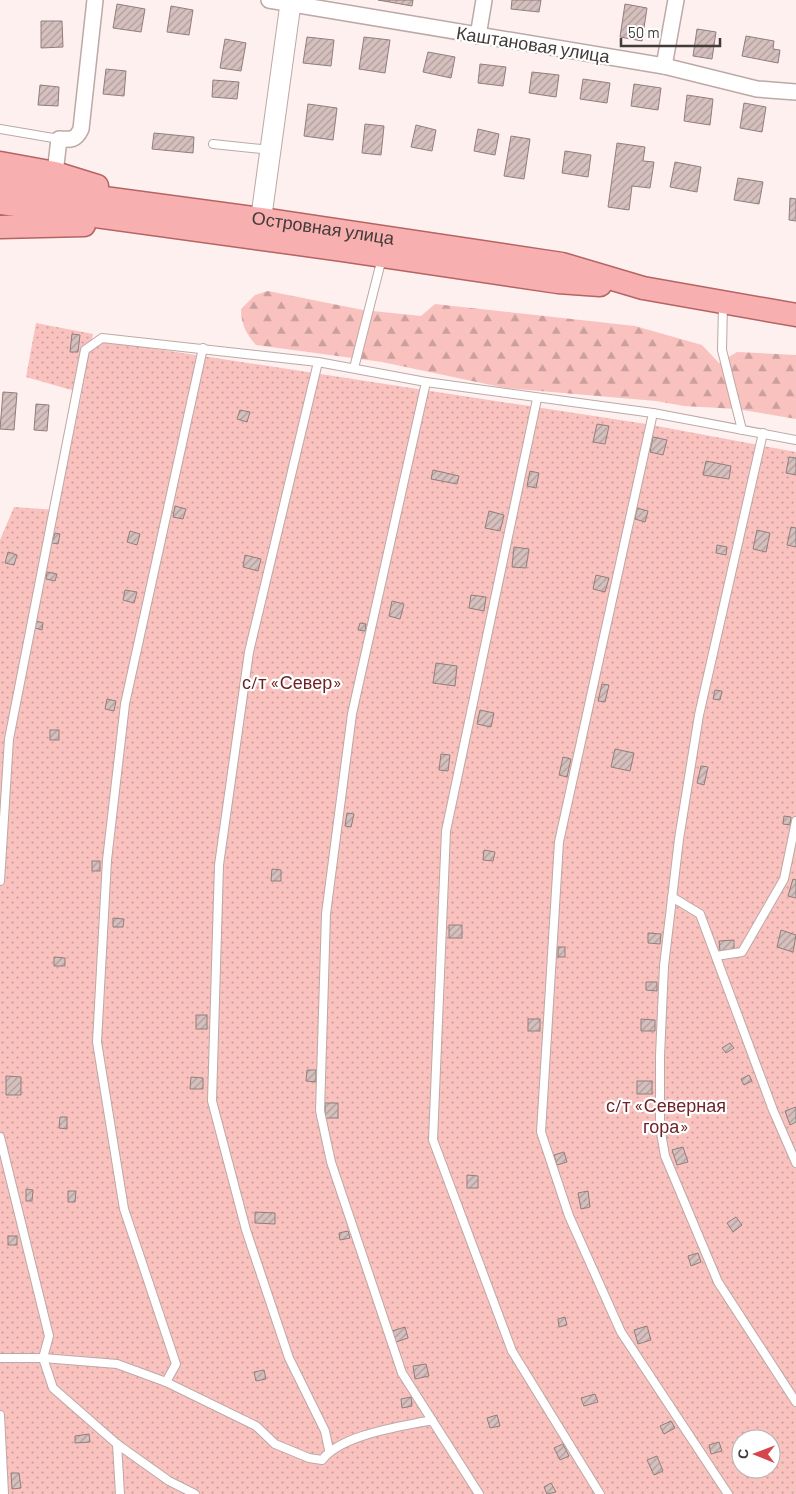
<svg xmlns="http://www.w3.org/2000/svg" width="796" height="1494" font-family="Barlow,sans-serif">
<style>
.forest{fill:url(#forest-firs)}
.garden{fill:url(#garden-dots);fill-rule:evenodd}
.building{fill:url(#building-hatch);stroke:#917e7c}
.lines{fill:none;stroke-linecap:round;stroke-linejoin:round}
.lane-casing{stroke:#bda9a7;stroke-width:10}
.street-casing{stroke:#bda9a7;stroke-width:18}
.secondary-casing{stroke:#bda9a7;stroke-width:22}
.primary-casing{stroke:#b66363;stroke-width:25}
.lane{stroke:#fff;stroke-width:8}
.street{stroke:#fff;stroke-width:15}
.secondary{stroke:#fff;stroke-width:20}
.primary{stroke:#f8afaf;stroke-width:22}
.labels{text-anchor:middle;stroke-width:4.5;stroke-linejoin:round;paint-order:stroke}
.street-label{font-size:18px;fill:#433b3a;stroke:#fff}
.park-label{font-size:18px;fill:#6f2125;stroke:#fff}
</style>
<defs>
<pattern id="forest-firs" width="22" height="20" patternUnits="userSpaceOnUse" patternTransform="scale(1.25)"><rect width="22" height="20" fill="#f9c2bf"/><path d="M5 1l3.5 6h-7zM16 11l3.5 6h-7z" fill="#cb9f9c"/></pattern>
<pattern id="garden-dots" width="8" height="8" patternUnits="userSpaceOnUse" patternTransform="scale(1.25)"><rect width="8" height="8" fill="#f9c2bf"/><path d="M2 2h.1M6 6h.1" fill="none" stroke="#cb9f9c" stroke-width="1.8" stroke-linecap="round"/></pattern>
<pattern id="building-hatch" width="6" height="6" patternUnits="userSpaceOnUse" patternTransform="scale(1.25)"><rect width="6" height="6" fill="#d5c0be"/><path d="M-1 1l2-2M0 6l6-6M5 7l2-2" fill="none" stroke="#ae9d9b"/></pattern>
</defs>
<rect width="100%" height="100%" fill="#fdf0ef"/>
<path class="forest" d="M268,291L363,310L421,316L435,304L635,326L702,345L719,363L737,352L796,355V419L737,409L684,406L656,401L505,388L382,362L256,345C246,334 241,324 241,309L255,295Z"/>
<path class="garden" d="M36,323L93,334L92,339L646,424L796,452V1494H0V540L14,507L57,510L82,393L26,377ZM741,1439H771V1469H741Z"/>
<g class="building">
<polygon points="378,0 413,0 412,6"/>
<polygon points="512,0 541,0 539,12 511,9"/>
<polygon points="117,4 145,9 141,32 113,28"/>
<polygon points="625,4 647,8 642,41 620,37"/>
<polygon points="171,6 193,10 189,35 167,32"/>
<polygon points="41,21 62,21 63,47 41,48"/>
<polygon points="697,29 716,32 712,59 693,56"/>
<polygon points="746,36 774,41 773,49 780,50 778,63 742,56"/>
<polygon points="307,37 334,40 331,66 303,63"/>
<polygon points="364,37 390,40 385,73 359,69"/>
<polygon points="225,39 246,43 241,71 220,68"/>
<polygon points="428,52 455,57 451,78 423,72"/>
<polygon points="480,64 506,67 503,86 478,83"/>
<polygon points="106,69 126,71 124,96 103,94"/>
<polygon points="532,72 559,75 556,97 529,93"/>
<polygon points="583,79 610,83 607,103 580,99"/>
<polygon points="213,80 239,82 237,99 212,97"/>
<polygon points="634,84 661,88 658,110 631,106"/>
<polygon points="40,85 59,87 58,106 38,105"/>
<polygon points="687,95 713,99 710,125 684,121"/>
<polygon points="744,103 766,107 762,132 740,128"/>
<polygon points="308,104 337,108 333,140 304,136"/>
<polygon points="365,124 384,126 381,155 362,153"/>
<polygon points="416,125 436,130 432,151 411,147"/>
<polygon points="478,129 499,134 495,155 474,151"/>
<polygon points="154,133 194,137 193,153 152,149"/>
<polygon points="511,136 530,139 524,179 504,176"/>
<polygon points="617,143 645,147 643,161 654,162 650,188 632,186 629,210 608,207"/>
<polygon points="565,151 591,155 588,177 562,173"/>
<polygon points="675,162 701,167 697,192 670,187"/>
<polygon points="738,178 763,182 759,204 734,200"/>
<polygon points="790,198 796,199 796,221 789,220"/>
<polygon points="72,334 80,335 78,352 70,352"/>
<polygon points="3,392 17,393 14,430 0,429"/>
<polygon points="36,404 49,405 47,431 34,430"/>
<polygon points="240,410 250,412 247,422 237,419"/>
<polygon points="597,424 609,426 605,444 593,442"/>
<polygon points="653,437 667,440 663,455 650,452"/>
<polygon points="789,457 796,458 796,475 786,473"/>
<polygon points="706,461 731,466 729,479 703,475"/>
<polygon points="433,470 459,476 457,484 431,479"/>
<polygon points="530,471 539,473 536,488 527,486"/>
<polygon points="175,506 186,509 183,519 173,517"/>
<polygon points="637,508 648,511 645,522 635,519"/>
<polygon points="489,511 504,515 500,531 485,528"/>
<polygon points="791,527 796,528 796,547 787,545"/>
<polygon points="757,530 770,533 766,552 753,549"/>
<polygon points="130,531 140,534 137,545 127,542"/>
<polygon points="55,533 60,534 58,544 52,543"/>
<polygon points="717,545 727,547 726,555 716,553"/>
<polygon points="514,547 529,549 526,568 512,567"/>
<polygon points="8,552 17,555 14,565 5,563"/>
<polygon points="245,555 261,559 258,571 243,567"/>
<polygon points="47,572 57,574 55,581 46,579"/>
<polygon points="596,575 609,578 605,592 593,589"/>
<polygon points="125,590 137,592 134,603 123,600"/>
<polygon points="471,595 486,597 484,611 469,608"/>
<polygon points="392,601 404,604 400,619 389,616"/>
<polygon points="36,621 43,623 42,630 35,628"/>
<polygon points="360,623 366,624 365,631 358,630"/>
<polygon points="436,663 457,666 455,686 433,683"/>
<polygon points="602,684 609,685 605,702 598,701"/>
<polygon points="715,690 722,691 720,700 713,699"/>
<polygon points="107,699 116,701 114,711 105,709"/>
<polygon points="480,710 494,713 491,727 477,724"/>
<rect x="50" y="730" width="9" height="10"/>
<polygon points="615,749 634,753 630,771 611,767"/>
<polygon points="441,754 450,755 448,771 439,770"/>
<polygon points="563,757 571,759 567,777 559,775"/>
<polygon points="701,766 708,767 704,785 697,783"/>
<polygon points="347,813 354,814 351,827 345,826"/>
<polygon points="784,816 791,817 790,825 783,824"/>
<polygon points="484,850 495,852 493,861 483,860"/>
<rect x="92" y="861" width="8" height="10"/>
<polygon points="272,869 281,870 281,881 271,881"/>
<polygon points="793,879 796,880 796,898 788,896"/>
<polygon points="113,918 124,919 123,927 113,927"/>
<rect x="449" y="925" width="13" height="13"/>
<polygon points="781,930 796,935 793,952 777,947"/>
<polygon points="648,933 661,934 660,944 648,943"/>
<polygon points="734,940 734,949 720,951 719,941"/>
<rect x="558" y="947" width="7" height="10"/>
<polygon points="54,957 65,958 65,966 54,966"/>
<polygon points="646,982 657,982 657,991 646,990"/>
<rect x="196" y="1015" width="11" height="14"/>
<rect x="528" y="1019" width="12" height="12"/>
<polygon points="641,1019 655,1020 655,1031 641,1031"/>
<polygon points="730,1043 734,1048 726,1053 722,1048"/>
<polygon points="307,1070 316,1070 316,1082 306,1081"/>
<polygon points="749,1075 752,1081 744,1085 741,1079"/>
<polygon points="6,1076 21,1077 21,1095 6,1095"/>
<polygon points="191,1077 203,1078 203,1089 190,1089"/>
<rect x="637" y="1081" width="15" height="13"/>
<rect x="325" y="1103" width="13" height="15"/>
<polygon points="796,1107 796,1122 790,1125 785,1111"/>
<polygon points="60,1117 67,1117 67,1129 59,1128"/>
<polygon points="683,1147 688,1162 677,1165 672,1150"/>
<polygon points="564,1152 567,1162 557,1165 554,1155"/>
<polygon points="467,1175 478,1176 478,1188 467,1188"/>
<polygon points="26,1189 33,1190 32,1201 26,1201"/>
<polygon points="68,1191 76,1191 75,1202 68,1202"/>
<polygon points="588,1191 590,1207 581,1209 578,1193"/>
<polygon points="255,1212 275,1213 275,1224 255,1223"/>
<polygon points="736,1217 742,1225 733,1232 727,1223"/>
<polygon points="348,1231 350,1238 340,1240 339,1233"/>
<rect x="8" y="1236" width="9" height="9"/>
<polygon points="698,1253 701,1262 691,1266 688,1256"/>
<polygon points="565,1317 567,1325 559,1327 558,1319"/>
<polygon points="647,1326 651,1340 638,1344 634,1330"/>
<polygon points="405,1327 408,1338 396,1342 392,1331"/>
<polygon points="426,1364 429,1376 415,1379 413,1366"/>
<polygon points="264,1370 266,1379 256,1381 254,1372"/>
<polygon points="595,1394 598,1402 584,1406 581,1398"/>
<polygon points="411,1397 412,1406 402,1408 401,1399"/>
<polygon points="497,1415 500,1426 490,1428 487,1418"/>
<polygon points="671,1421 675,1428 664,1434 660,1426"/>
<polygon points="89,1434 90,1442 75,1443 75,1436"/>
<polygon points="719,1442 722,1451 711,1454 709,1445"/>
<polygon points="563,1444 569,1456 560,1460 554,1448"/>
<polygon points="657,1456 663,1471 654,1475 647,1460"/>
<polygon points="11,1473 19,1473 21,1488 12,1489"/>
<polygon points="551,1483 556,1492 547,1494 544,1487"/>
</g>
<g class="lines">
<g class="lane-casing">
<g id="lane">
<polyline points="0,129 59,139"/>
<polyline points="213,144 271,150"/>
<polyline points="723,304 722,350 742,430"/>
<polyline points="318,362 249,652 219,865 212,1101 246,1230 289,1358 325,1431 329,1450"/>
<polyline points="354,368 382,258"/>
<polyline points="426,382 352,714 326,914 320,1111 331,1162 402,1373 479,1494"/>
<polyline points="537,399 446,831 433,1140 512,1351 600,1494"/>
<polyline points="653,413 559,842 541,1132 569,1216 621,1332 728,1494"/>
<polyline points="763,433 699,715 679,839 664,966 660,1056 660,1127 665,1156 718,1282 796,1402"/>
<polyline points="0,881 9,739 85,350 102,338 318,362 426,382 653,413 796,440"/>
<polyline points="672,897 700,914 773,1110 796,1163"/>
<polyline points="716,956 742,952 784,879 796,821"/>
<polyline points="0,1137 49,1336 43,1358 53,1388 117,1444 169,1481 195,1494"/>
<path d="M0,1358H43L117,1364L166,1382L256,1426L275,1444L309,1458L322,1460C342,1434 400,1427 432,1420"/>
<polyline points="166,1382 176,1364 124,1209 97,1042 107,860 125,704 203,348"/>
<polyline points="0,1415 4,1494"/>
<polyline points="117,1444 120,1494"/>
</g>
</g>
<g class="street-casing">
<g id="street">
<polyline points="269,0 664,66 757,89 796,92"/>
<polyline points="478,36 484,0"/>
<polyline points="664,66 676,0"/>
<path d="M55,173L59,139C71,140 76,140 81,129L95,0"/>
</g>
</g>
<g class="secondary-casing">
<polyline id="secondary" points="261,219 291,0"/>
</g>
<g class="primary-casing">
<g id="primary">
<polyline points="0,163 55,173 97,186"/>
<path id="s1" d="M0,184L261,219L562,264L643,288L796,315"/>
<polyline points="0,203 343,250 558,282 600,285"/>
<polyline points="0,227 84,225"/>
</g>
</g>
<use href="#lane" class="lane"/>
<use href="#street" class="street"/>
<use href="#secondary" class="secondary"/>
<use href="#primary" class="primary"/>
</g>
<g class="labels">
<g class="street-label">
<text transform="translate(533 45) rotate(9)" y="6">Каштановая улица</text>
<text dy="6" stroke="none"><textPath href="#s1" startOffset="326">Островная улица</textPath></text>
</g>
<g class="park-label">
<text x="292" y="689">с/т «Север»</text>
<text x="666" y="1112">с/т «Северная<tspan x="666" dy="21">гора»</tspan></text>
</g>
</g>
<g transform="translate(756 1454) rotate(271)"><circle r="24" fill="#ffffff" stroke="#b4b1b0"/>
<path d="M0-4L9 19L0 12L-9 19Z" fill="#d6464d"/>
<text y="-8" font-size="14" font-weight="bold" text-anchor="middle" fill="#433b3a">С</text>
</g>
<path d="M621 38v8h99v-8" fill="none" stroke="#433b3a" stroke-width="2.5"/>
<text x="628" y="38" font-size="15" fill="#433b3a" stroke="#ffffff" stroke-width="4" paint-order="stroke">50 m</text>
</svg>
